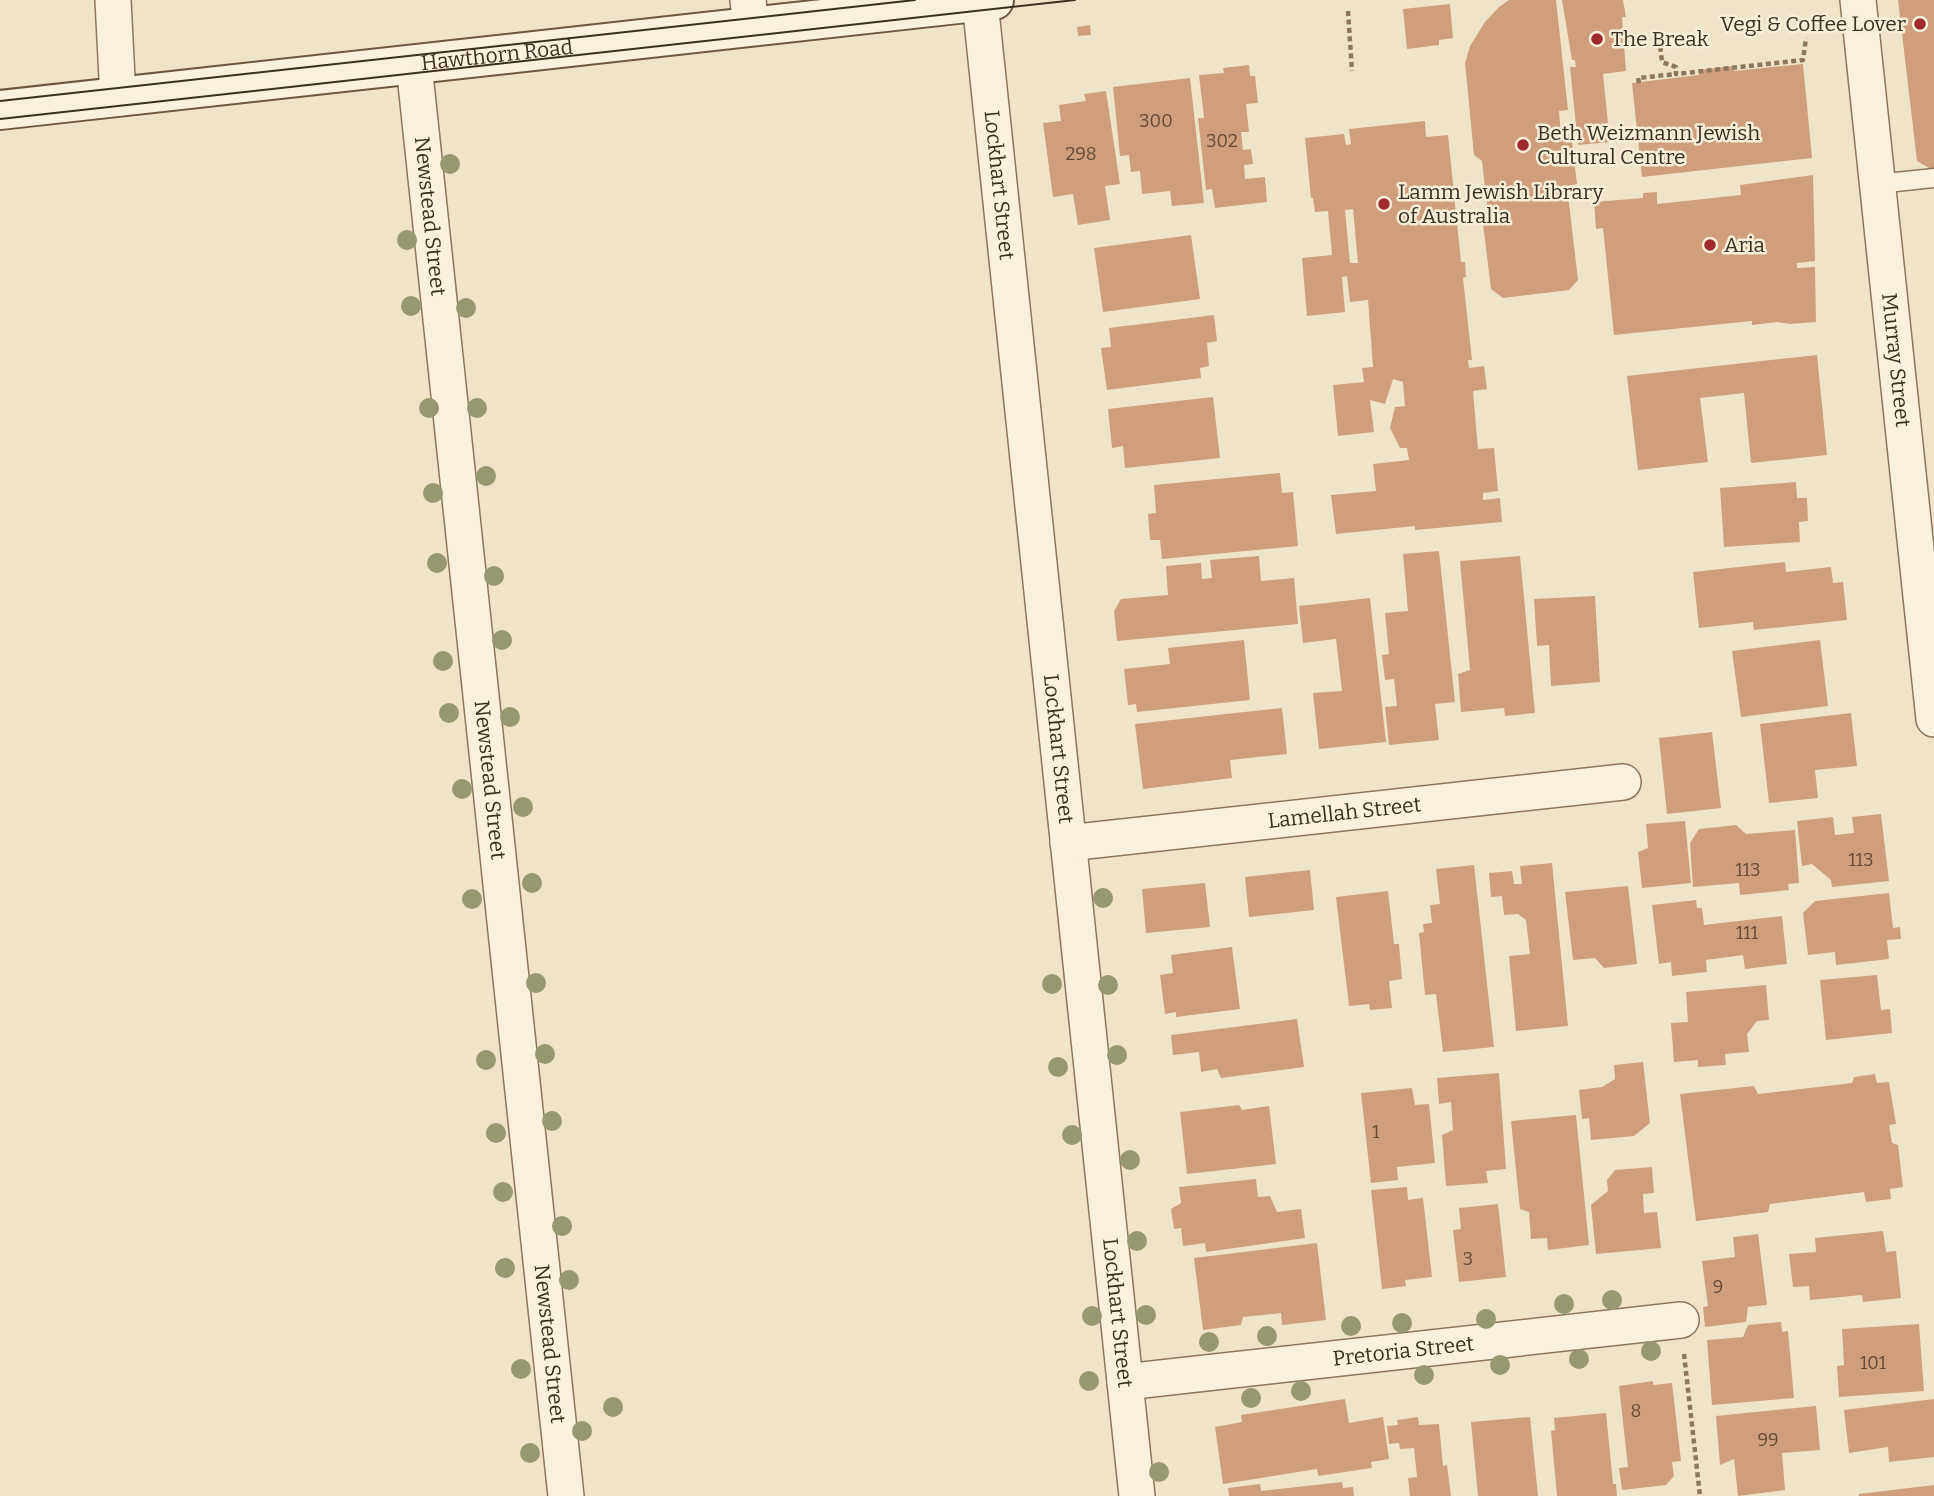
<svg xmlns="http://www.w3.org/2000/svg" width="1934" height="1496" font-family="Bitter,serif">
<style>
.building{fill:#cf9f7d;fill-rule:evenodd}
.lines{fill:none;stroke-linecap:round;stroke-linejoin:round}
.lane-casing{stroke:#8d765c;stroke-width:21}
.street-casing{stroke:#8d765c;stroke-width:38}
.secondary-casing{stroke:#6f573f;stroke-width:42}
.path{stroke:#8d765c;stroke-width:4.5;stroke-dasharray:5 3.5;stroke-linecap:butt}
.lane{stroke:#faf1dc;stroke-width:18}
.street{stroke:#faf1dc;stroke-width:35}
.secondary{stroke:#faf1dc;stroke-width:38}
.tram{stroke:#3d2e20;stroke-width:2}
.tree{fill:#96986f}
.poi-dot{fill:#9e2a2b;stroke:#f7eed8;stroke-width:2.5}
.labels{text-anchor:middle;stroke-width:5;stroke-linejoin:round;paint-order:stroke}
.number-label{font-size:18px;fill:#624a37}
.poi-label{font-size:21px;fill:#3d2e20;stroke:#f7eed8;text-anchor:start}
.street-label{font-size:21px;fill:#3d2e20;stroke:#f7eed8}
</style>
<rect width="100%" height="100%" fill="#f0e4c8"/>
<g class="building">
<polygon points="1509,0 1556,0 1568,110 1559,111 1561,135 1571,134 1577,184 1567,186 1578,280 1569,290 1503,298 1491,289 1483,224 1488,216 1482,161 1474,155 1465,63 1470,46 1485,22 1499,7"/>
<polygon points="1562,0 1623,0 1626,17 1622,17 1626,71 1603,74 1610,142 1578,145 1570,67 1576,67 1575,60 1572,60"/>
<polygon points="1898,0 1934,0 1934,168 1929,168 1917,161"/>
<polygon points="1450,4 1453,38 1439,40 1439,45 1407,49 1403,9"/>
<polygon points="1090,25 1091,35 1078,36 1077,27"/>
<polygon points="1803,64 1812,158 1642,177 1632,83 1699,75 1699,70 1733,66 1734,71"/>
<polygon points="1249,65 1250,76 1255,76 1258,103 1246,104 1249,132 1241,132 1243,150 1251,149 1253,164 1244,165 1245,179 1265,177 1267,202 1215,208 1212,189 1206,190 1198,118 1204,118 1199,75 1224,73 1223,68"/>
<polygon points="1190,78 1204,203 1172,206 1170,191 1142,194 1140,171 1131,172 1129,155 1120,156 1113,87"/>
<polygon points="1106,91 1120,184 1105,186 1110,220 1078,225 1073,194 1053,197 1043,123 1061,121 1059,105 1086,101 1084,94"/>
<path d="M1425,121L1426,137L1448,135L1461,262H1465L1466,277L1463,278L1472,360H1468L1469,368L1484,366L1487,389L1473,391L1478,449L1494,448L1498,491L1483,493V500L1500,498L1502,522L1415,530V526L1336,534L1331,495L1376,491L1373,464L1409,460L1407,448H1400L1390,428L1395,407L1405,406L1403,382L1393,379L1385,404L1370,400L1374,432L1338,436L1333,385L1364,382L1362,368L1373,367L1368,300L1350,302L1347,276L1342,277L1345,312L1307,316L1302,258L1332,255L1328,211L1315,212L1313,198H1311L1305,138L1344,134L1346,145L1351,144L1349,129ZM1353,209L1358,263H1350L1345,210Z"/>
<polygon points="1813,175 1815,261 1797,263 1797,268 1815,267 1816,322 1790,324 1777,322 1752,325 1752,321 1614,335 1603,228 1596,229 1594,202 1643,198 1643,193 1657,192 1657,204 1741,195 1740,185"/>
<polygon points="1191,235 1200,299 1103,312 1094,248"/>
<polygon points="1214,315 1217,341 1207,343 1209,366 1200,368 1201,378 1107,390 1101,348 1111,347 1109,328"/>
<polygon points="1817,355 1827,455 1751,463 1744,393 1700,398 1708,462 1638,470 1627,376"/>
<polygon points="1213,397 1220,458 1125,468 1123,446 1112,448 1108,409"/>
<polygon points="1280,473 1282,493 1293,492 1298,546 1162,559 1160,540 1150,540 1148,514 1156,513 1154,485"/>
<polygon points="1796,482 1797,498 1807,498 1808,521 1799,522 1800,542 1724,547 1720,488"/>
<polygon points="1439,551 1455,702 1435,704 1439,740 1389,745 1385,707 1397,706 1394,679 1385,680 1382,655 1389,654 1385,613 1408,611 1403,554"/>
<polygon points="1259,556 1261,581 1294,578 1298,624 1117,641 1114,611 1121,599 1168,595 1166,566 1201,563 1202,579 1212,578 1210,560"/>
<polygon points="1520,556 1535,713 1505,716 1504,708 1461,712 1458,674 1470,670 1460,561"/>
<polygon points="1785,562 1786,572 1831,567 1833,583 1843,582 1847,620 1754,630 1753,622 1699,628 1693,572"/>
<polygon points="1595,596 1600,682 1551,686 1549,645 1537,646 1534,599"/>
<polygon points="1370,598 1386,742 1319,749 1313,693 1342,691 1336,639 1303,643 1299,606"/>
<polygon points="1244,640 1250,700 1137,712 1136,704 1128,705 1124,669 1170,664 1168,648"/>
<polygon points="1820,640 1828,706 1741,717 1732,651"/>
<polygon points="1282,708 1287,754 1230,760 1232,778 1143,789 1135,724"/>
<polygon points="1851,713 1857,766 1815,770 1818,798 1769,803 1760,724"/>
<polygon points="1712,732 1721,808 1667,814 1659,738"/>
<polygon points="1881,814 1889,881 1832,887 1831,880 1812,864 1802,866 1797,821 1833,817 1835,835 1854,833 1852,817"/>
<polygon points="1685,821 1691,883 1642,888 1638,852 1648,848 1646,824"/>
<polygon points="1736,825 1746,834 1795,830 1799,883 1788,884 1789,890 1740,895 1739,883 1693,887 1690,843 1699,829"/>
<polygon points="1552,863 1568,1026 1516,1031 1509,956 1530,954 1526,920 1518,914 1504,915 1502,896 1491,897 1489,873 1512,871 1514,884 1522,884 1520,866"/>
<polygon points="1474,865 1494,1047 1443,1052 1436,994 1425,995 1419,933 1424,932 1423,924 1432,923 1430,905 1440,904 1436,869"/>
<polygon points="1310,870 1314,910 1249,917 1245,877"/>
<polygon points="1205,883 1210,927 1146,933 1142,889"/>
<polygon points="1628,886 1637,964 1604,968 1595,958 1573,960 1565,892"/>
<polygon points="1388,891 1394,944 1399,944 1402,979 1389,981 1392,1008 1370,1010 1369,1004 1349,1006 1336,897"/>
<polygon points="1889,893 1893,928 1900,927 1901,939 1887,940 1889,959 1836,965 1835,952 1808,955 1803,913 1815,901"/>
<polygon points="1696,900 1697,908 1702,908 1704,925 1782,916 1787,964 1745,969 1743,955 1706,960 1707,972 1672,976 1671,962 1659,964 1652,905"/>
<polygon points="1232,947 1240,1009 1176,1017 1176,1012 1165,1014 1160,975 1173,973 1171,955"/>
<polygon points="1877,975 1881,1010 1890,1009 1892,1033 1826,1040 1820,980"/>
<polygon points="1766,985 1769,1020 1757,1021 1747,1034 1749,1052 1725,1054 1726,1065 1698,1067 1698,1060 1674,1062 1671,1023 1688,1022 1686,992"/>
<polygon points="1297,1019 1304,1067 1221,1078 1217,1069 1201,1072 1199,1052 1173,1055 1171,1035"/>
<polygon points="1643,1062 1650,1123 1634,1136 1591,1140 1589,1118 1582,1119 1579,1090 1602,1087 1615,1079 1614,1065"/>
<polygon points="1499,1073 1506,1169 1486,1171 1488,1183 1446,1186 1442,1135 1453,1130 1451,1102 1439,1104 1437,1078"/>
<polygon points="1875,1074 1877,1083 1889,1082 1896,1124 1889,1125 1892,1143 1898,1145 1903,1187 1890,1189 1891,1199 1866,1202 1864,1192 1770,1204 1768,1212 1696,1221 1680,1094 1754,1086 1758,1094 1852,1083 1854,1077"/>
<polygon points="1412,1088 1415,1105 1429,1104 1435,1163 1397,1167 1398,1180 1371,1183 1361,1093"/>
<polygon points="1239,1105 1242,1110 1269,1106 1276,1164 1187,1174 1180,1112"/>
<polygon points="1576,1115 1589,1245 1548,1250 1547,1238 1531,1239 1529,1212 1520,1209 1511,1121"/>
<polygon points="1652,1167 1654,1193 1643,1194 1644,1213 1657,1212 1661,1248 1596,1254 1591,1205 1608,1191 1607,1180 1615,1170"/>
<polygon points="1256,1179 1258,1197 1270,1196 1277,1212 1301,1209 1305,1238 1206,1252 1205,1243 1183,1246 1181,1228 1174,1229 1171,1209 1181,1203 1179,1187"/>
<polygon points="1407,1187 1408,1200 1423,1198 1432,1277 1405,1280 1406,1286 1382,1289 1371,1190"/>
<polygon points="1498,1204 1506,1277 1459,1282 1453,1230 1461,1229 1459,1208"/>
<polygon points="1883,1231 1886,1252 1896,1251 1901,1298 1863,1302 1862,1295 1810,1300 1809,1286 1793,1287 1789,1254 1816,1252 1815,1238"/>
<polygon points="1758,1234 1767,1305 1748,1307 1746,1322 1705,1327 1703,1307 1708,1306 1702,1261 1735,1257 1733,1237"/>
<polygon points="1317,1243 1326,1320 1282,1325 1281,1313 1243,1317 1241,1325 1203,1330 1194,1258"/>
<polygon points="1781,1322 1782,1332 1788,1331 1794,1398 1712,1405 1707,1340 1743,1337 1748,1325"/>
<polygon points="1919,1324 1924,1391 1839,1397 1837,1366 1844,1365 1842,1329"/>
<polygon points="1653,1381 1653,1385 1672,1383 1681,1461 1672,1462 1674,1476 1666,1485 1622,1490 1619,1468 1628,1467 1619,1386"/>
<polygon points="1345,1399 1349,1423 1383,1417 1389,1459 1371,1462 1372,1468 1318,1476 1317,1469 1223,1484 1215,1427 1242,1422 1241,1415"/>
<polygon points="1934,1399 1934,1457 1889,1462 1888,1447 1849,1453 1844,1410"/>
<polygon points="1816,1406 1820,1450 1782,1453 1785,1490 1738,1496 1734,1459 1720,1465 1716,1416"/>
<polygon points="1606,1413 1613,1484 1616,1484 1617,1496 1557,1496 1551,1431 1555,1430 1554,1418"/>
<polygon points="1418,1417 1419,1425 1439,1424 1443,1466 1447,1465 1451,1496 1410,1496 1408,1478 1417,1477 1414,1448 1400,1449 1399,1443 1389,1444 1387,1426 1398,1425 1397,1420"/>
<polygon points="1530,1417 1538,1496 1478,1496 1471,1422"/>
<polygon points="1342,1482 1343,1488 1353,1487 1354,1496 1229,1496 1228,1488 1260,1484 1261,1491"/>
<polygon points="1934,1485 1934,1496 1859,1496 1859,1494"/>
</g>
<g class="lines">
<g class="lane-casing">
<polyline id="lane" points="1877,184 1934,178"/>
</g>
<g class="street-casing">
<g id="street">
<polyline points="113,0 118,98"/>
<polyline points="748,0 751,27"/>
<path id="s1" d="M1858,0L1934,719"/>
<path id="s2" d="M980,2L1137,1496"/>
<path id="s3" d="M414,65L566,1496"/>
<path id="s4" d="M1068,843L1623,782"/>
<path id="s5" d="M1125,1382L1681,1320"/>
</g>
</g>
<g class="secondary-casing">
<g id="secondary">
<path id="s6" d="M0,110L994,0"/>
</g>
</g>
<g class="path">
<polyline points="1348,11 1352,71"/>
<polyline points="1658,30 1662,62 1676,67 1676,74 1803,60 1806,38"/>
<polyline points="1639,83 1638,78 1676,74"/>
<polyline points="1684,1354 1700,1496"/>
</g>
<use href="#lane" class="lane"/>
<use href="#street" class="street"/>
<use href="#secondary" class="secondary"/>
<g class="tram">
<polyline points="0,101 915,0"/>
<polyline points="0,119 1075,0"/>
</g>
</g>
<g class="tree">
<circle cx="450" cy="164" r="10"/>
<circle cx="407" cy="240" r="10"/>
<circle cx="411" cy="306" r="10"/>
<circle cx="466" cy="308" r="10"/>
<circle cx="429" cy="408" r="10"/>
<circle cx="477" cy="408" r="10"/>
<circle cx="486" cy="476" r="10"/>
<circle cx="433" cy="493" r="10"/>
<circle cx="437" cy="563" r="10"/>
<circle cx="494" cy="576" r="10"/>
<circle cx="502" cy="640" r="10"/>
<circle cx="443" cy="661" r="10"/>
<circle cx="449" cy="713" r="10"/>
<circle cx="510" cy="717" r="10"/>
<circle cx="462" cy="789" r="10"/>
<circle cx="523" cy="807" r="10"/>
<circle cx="532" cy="883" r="10"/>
<circle cx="1103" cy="898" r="10"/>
<circle cx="472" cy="899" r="10"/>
<circle cx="536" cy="983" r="10"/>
<circle cx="1052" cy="984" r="10"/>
<circle cx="1108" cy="985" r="10"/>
<circle cx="545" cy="1054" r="10"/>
<circle cx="1117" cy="1055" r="10"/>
<circle cx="486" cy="1060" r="10"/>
<circle cx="1058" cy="1067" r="10"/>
<circle cx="552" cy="1121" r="10"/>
<circle cx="496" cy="1133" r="10"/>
<circle cx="1072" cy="1135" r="10"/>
<circle cx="1130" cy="1160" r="10"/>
<circle cx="503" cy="1192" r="10"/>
<circle cx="562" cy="1226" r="10"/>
<circle cx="1137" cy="1241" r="10"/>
<circle cx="505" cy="1268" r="10"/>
<circle cx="569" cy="1280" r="10"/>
<circle cx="1612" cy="1300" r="10"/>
<circle cx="1564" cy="1304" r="10"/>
<circle cx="1146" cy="1315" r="10"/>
<circle cx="1092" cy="1316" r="10"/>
<circle cx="1486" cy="1319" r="10"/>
<circle cx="1402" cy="1323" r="10"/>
<circle cx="1351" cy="1326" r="10"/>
<circle cx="1267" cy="1336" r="10"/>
<circle cx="1209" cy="1342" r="10"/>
<circle cx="1651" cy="1351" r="10"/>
<circle cx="1579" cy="1359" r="10"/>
<circle cx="1500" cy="1365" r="10"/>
<circle cx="521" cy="1369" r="10"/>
<circle cx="1424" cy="1375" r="10"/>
<circle cx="1089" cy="1381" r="10"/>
<circle cx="1301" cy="1391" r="10"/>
<circle cx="1251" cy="1398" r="10"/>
<circle cx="613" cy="1407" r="10"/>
<circle cx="582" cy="1431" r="10"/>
<circle cx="530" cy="1453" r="10"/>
<circle cx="1159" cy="1472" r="10"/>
</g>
<g class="poi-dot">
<circle cx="1920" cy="24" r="7"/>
<circle cx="1597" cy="39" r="7"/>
<circle cx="1523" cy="145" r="7"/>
<circle cx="1384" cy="204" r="7"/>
<circle cx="1710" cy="245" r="7"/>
</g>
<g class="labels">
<g class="number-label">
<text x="1156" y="127">300</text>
<text x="1222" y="147">302</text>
<text x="1081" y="160">298</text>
<text x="1861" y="866">113</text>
<text x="1748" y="876">113</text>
<text x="1747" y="939">111</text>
<text x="1376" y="1138">1</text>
<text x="1468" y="1265">3</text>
<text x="1718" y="1293">9</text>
<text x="1873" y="1369">101</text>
<text x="1636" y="1417">8</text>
<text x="1768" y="1446">99</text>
</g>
<g class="poi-label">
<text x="1906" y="31" text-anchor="end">Vegi &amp; Coffee Lover</text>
<text x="1611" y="46">The Break</text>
<text x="1537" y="140">Beth Weizmann Jewish<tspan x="1537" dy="24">Cultural Centre</tspan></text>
<text x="1398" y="199">Lamm Jewish Library<tspan x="1398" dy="24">of Australia</tspan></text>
<text x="1724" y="252">Aria</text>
</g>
<g class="street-label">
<text dy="7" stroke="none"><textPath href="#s6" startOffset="500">Hawthorn Road</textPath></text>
<text dy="7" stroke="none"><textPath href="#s2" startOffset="184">Lockhart Street</textPath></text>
<text dy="7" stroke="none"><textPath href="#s3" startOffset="152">Newstead Street</textPath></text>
<text dy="7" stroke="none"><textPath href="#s1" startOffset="362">Murray Street</textPath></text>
<text dy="7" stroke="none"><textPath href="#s2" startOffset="751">Lockhart Street</textPath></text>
<text dy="7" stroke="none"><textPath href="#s3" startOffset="719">Newstead Street</textPath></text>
<text dy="7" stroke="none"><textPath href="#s4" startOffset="278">Lamellah Street</textPath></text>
<text dy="7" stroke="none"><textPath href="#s2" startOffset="1318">Lockhart Street</textPath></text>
<text dy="7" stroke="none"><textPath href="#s3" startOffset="1286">Newstead Street</textPath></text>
<text dy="7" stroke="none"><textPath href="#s5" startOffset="280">Pretoria Street</textPath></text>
</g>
</g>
</svg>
